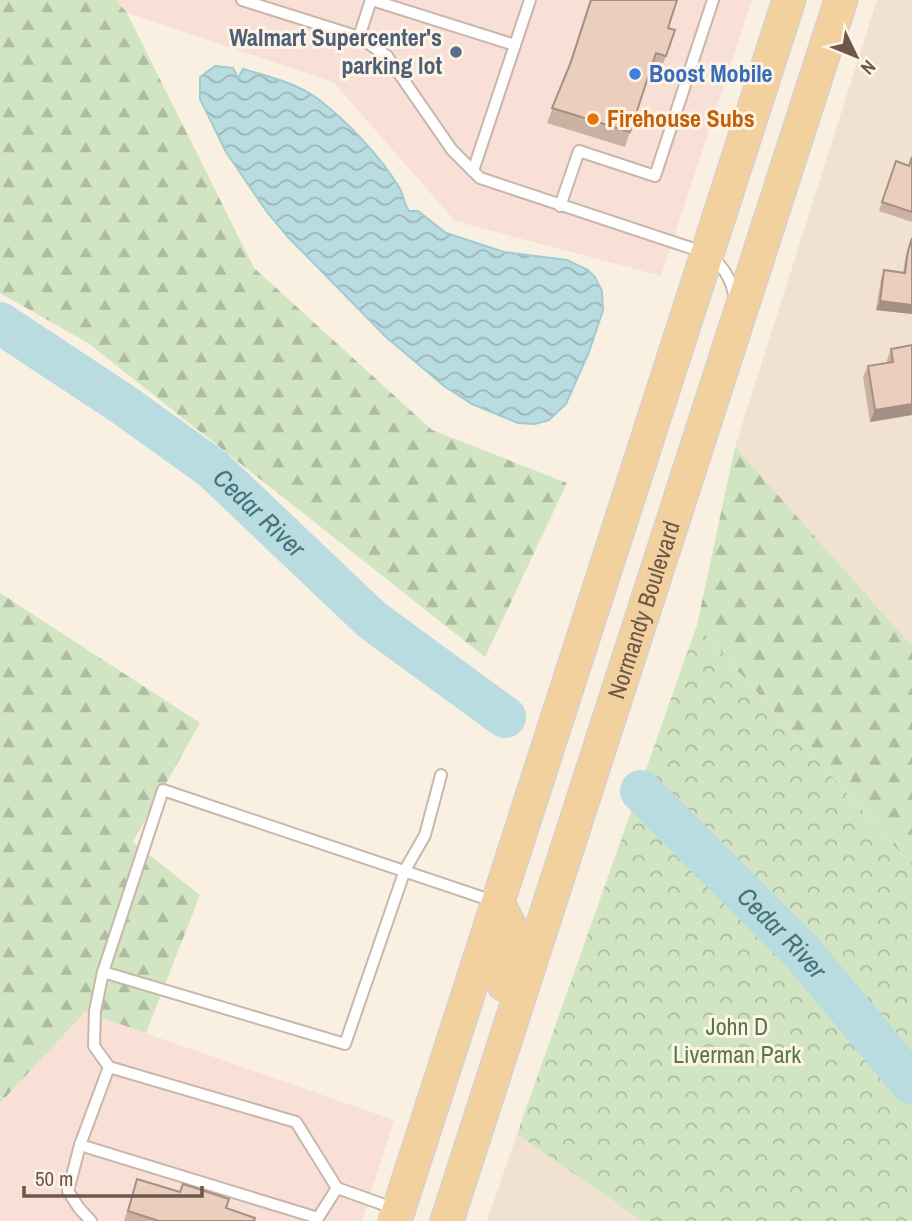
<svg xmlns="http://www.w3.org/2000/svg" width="912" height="1221" font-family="'Archivo Narrow',sans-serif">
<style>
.residential{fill:#f0e1d1}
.commercial{fill:#f9e0d6}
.forest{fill:url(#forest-firs)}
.park{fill:url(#park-crowns)}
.water{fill:url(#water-waves);stroke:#a0cbd1;stroke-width:2}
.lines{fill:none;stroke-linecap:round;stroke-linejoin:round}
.river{stroke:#b9dce1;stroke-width:42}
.lane-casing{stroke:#c9b7aa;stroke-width:14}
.primary-casing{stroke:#d6d0cd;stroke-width:35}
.lane{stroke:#fff;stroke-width:10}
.primary{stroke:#f3d19f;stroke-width:32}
.wall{fill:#cbb1a2}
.shaded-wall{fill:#a59084}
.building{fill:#eccebc;stroke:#a59084;stroke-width:2}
.service-dot{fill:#5c6f8a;stroke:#fdf4e7;stroke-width:2.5}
.shop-dot{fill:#3f7fe0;stroke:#fdf4e7;stroke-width:2.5}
.food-dot{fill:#e8710a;stroke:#fdf4e7;stroke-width:2.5}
.labels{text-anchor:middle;stroke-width:6;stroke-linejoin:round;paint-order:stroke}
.service-label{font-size:24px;font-weight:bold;fill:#4e5e75;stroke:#fdf4e7;text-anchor:end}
.shop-label{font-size:24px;font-weight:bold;fill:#366cbe;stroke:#fdf4e7;text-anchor:start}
.food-label{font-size:24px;font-weight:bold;fill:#c56008;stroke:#fdf4e7;text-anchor:start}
.street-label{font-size:24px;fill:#6e564b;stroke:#fdf4e7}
.park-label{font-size:24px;fill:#577947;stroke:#fdf4e7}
.water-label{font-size:26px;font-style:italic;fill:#44737a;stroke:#fdf4e7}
</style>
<defs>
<pattern id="forest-firs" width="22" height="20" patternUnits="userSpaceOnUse" patternTransform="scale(1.75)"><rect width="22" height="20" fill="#d1e5c2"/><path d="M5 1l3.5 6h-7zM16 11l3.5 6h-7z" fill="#aebca0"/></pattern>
<pattern id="park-crowns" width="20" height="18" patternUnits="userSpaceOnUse" patternTransform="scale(1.75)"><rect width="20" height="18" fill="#d1e5c2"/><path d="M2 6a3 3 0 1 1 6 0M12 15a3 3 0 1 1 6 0" fill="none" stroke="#aebca0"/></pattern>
<pattern id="water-waves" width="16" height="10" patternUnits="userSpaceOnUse" patternTransform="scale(1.75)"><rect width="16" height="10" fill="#b9dce1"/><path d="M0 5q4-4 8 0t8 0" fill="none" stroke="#9bb5b8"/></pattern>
</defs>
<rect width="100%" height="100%" fill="#faf0e2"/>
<g class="residential">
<polygon points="877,0 912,0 912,646 735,447"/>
<polygon points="517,1134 642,1221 487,1221"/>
</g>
<g class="commercial">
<polygon points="116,0 752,0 661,276 455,221 333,82 127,13"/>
<polygon points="85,1012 394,1120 362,1221 0,1221 0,1103"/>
</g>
<g class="forest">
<polygon points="0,0 116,0 127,13 254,268 432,430 567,483 485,657 88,343 0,293"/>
<polygon points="735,447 912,646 912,866 697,625"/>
<polygon points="0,593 200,723 133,842 200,895 146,1033 85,1012 0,1103"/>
</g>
<polygon class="park" points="697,625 912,866 912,1221 642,1221 517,1134"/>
<path class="water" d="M215,66L233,68L238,78L243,69C268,76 298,84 318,99C347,121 380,156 399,187C404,195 403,203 409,211H418L446,233L504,252L567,260L588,270L595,277L602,291L603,310L589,352L566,404L549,420L535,424L518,423L472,404L444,386L386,337L288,237L267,212L226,152L200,99V77Z"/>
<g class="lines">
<g class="river">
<path id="s1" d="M0,323L124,405L213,469L372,620L505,717"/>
<path id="s2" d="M641,791L802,952L912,1084"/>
</g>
<g class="lane-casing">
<g id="lane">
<polyline points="242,0 359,37"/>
<path d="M371,0L359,37L387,56L452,150L480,178L706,253C723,265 732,279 735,300"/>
<polyline points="372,0 515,45"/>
<polyline points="473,171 530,0"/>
<polyline points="560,206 579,151 655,176 713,0"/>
<polyline points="103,972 163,790 496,902"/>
<polyline points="109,1067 94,1046 95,1011 103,972 345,1044 405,870 425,835 441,775"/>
<polyline points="80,1145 68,1191 79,1208 91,1221"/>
<polyline points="337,1188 318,1218 80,1145 109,1067 296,1122 337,1188 396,1209"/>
</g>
</g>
<g class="primary-casing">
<g id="primary">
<polyline points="498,903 511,928 513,944 504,985"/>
<polyline points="395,1221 789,0"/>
<path id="s3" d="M447,1221L841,0"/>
</g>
</g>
<use href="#lane" class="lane"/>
<use href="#primary" class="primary"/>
</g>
<g class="wall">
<polygon points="590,0 677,0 668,28 666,56 660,71 651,68 625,147 547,123 567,70"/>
<polygon points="912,156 912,222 879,211 896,161 909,166"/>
<polygon points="912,237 912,314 876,310 881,279 884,270 903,273 905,259"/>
<polygon points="912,345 912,415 870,422 863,377 868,366 887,363 887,360 891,349"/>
<polygon points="137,1179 180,1192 183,1184 226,1208 254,1221 124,1221"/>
</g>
<g class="shaded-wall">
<polygon points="880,301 912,305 912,314 876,310"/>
<polygon points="912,404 912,415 870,422 875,410"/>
</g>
<g class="building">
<polygon points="591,0 677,0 668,28 675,30 666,56 656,53 630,132 552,108 571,62"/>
<polygon points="912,157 912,212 882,202 896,161 909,166"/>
<polygon points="912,238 912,305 880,301 884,270 905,273 908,251"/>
<polygon points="912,345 912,404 875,410 868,366 893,362 891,349"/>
<polygon points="137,1179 180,1192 183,1184 229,1199 226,1208 255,1218 254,1221 159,1221 128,1211"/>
</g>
<circle class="service-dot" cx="456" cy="52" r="7"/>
<circle class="shop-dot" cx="635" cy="74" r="7"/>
<circle class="food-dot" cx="593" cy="119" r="7"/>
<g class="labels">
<g class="service-label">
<text x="442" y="46">Walmart Supercenter's<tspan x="442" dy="28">parking lot</tspan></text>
</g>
<g class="shop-label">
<text x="649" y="82">Boost Mobile</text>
</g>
<g class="food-label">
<text x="607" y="127">Firehouse Subs</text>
</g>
<g class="street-label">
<text dy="8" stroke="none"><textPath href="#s3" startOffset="642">Normandy Boulevard</textPath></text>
</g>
<g class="park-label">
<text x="737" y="1035">John D<tspan x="737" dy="28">Liverman Park</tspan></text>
</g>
<g class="water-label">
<text dy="9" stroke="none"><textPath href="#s1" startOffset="322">Cedar River</textPath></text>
<text dy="9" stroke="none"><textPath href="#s2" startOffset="200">Cedar River</textPath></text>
</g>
</g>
<g transform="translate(856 56) rotate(133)" stroke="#fdf4e7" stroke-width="5" paint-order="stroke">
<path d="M0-5L12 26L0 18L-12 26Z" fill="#6e564b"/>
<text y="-10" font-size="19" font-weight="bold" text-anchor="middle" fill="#6e564b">N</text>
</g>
<path d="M24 1186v10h178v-10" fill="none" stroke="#6e564b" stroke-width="3.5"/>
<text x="35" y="1186" font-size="21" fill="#6e564b" stroke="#fdf4e7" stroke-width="5" paint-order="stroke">50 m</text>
</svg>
